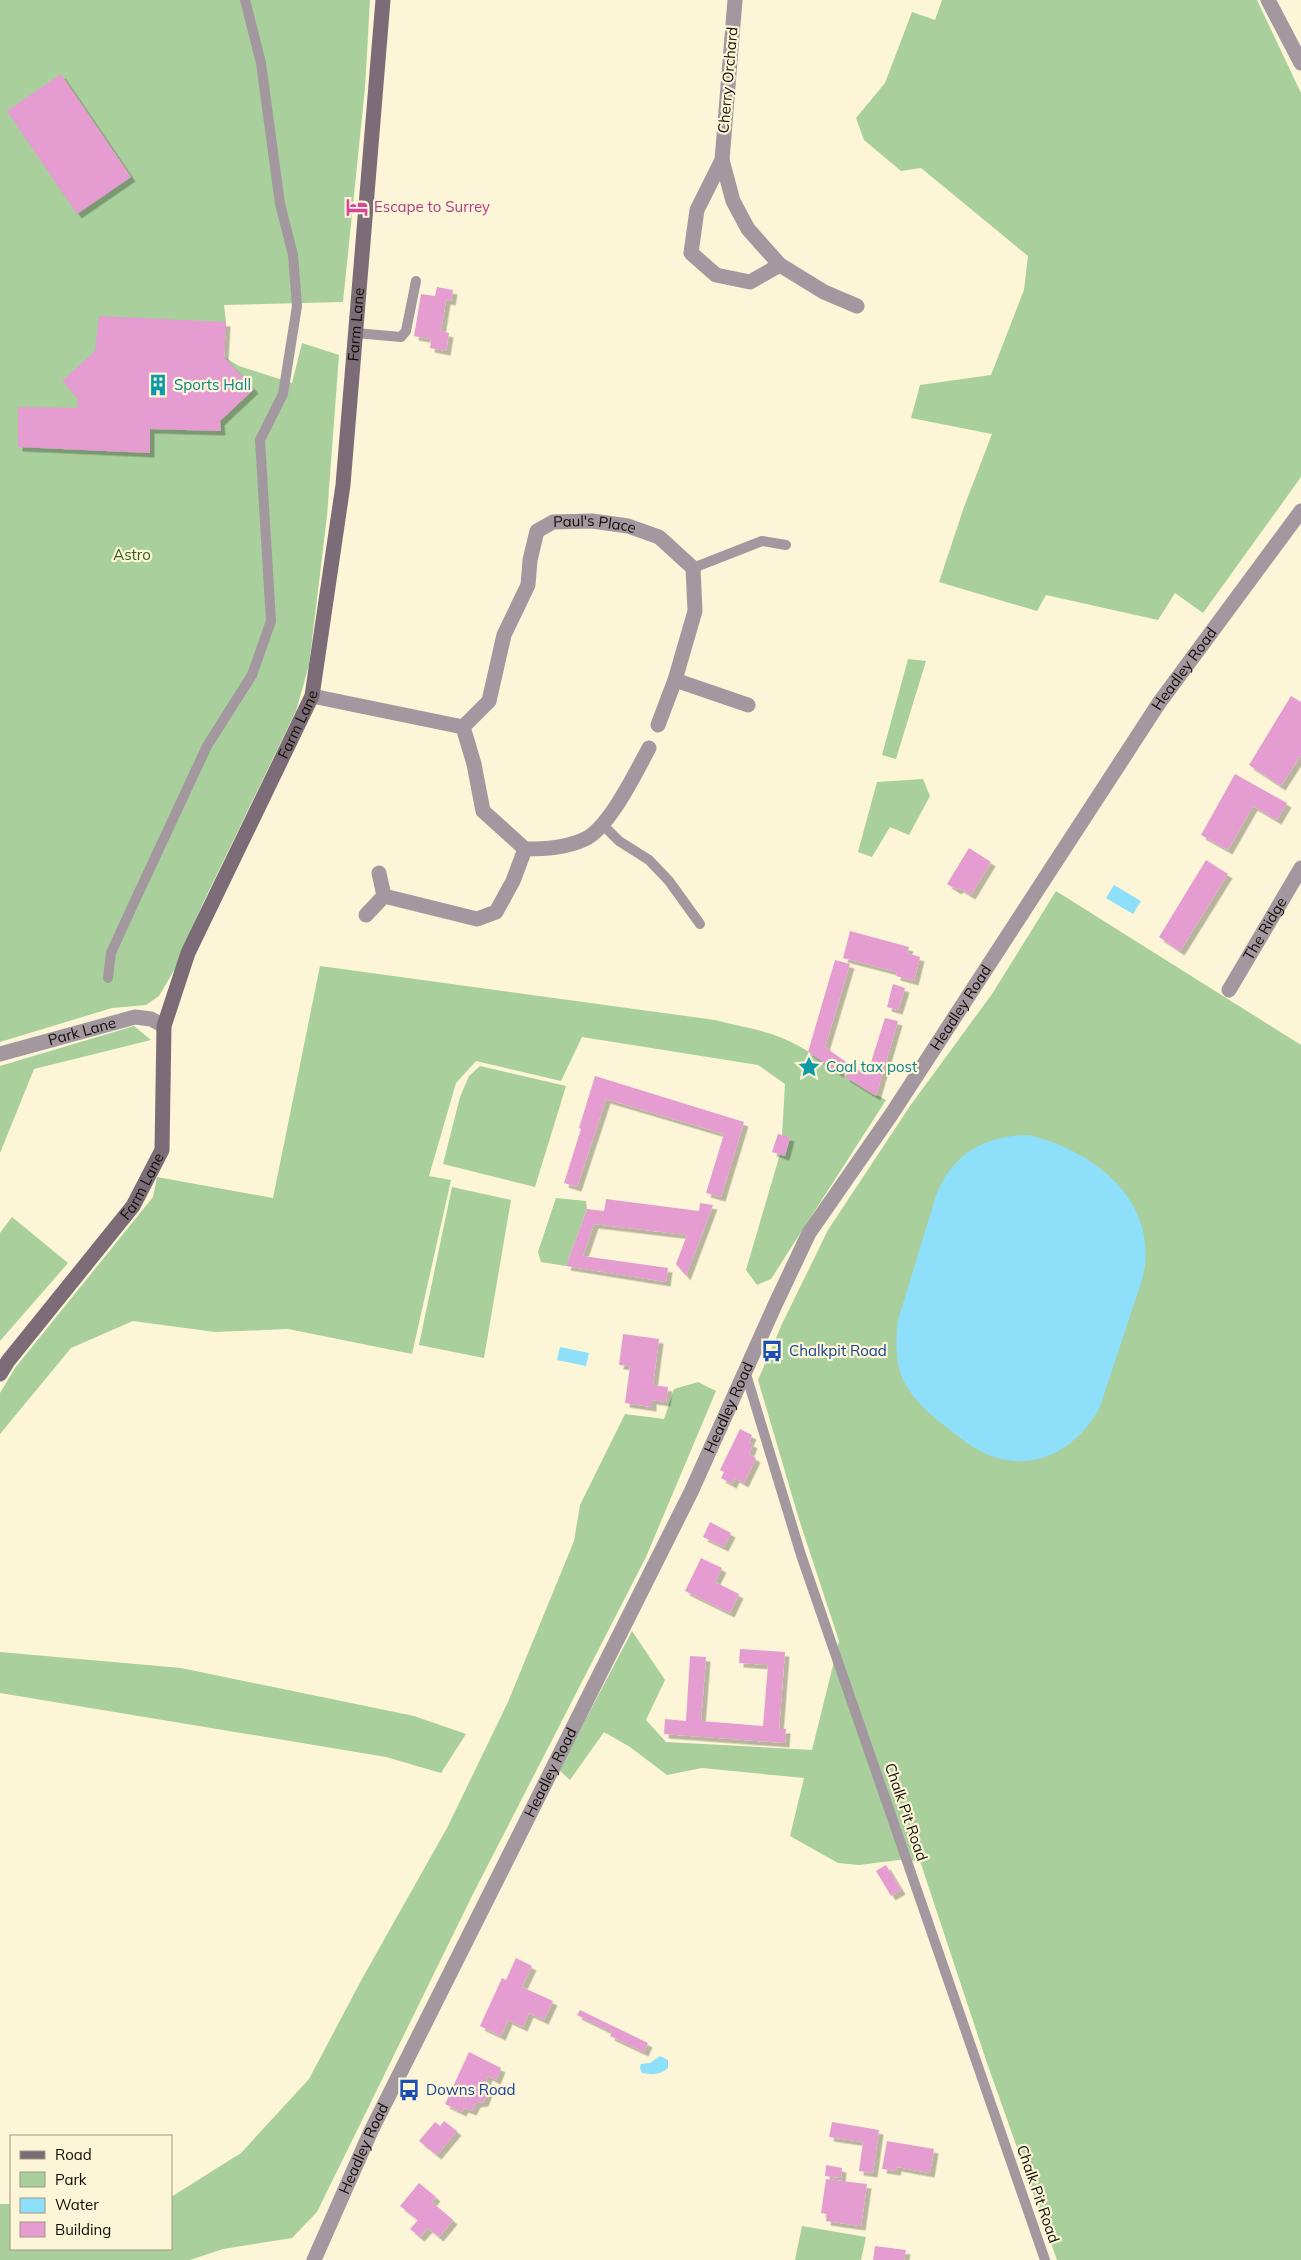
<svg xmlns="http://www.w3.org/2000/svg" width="1301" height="2260" font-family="Mulish,sans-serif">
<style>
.green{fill:#a9cf9c}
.water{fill:#8edffa}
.building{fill:#e49cd1;filter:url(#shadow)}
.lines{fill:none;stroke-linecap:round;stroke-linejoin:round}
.lane{stroke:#a398a0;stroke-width:10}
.street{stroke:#a398a0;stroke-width:15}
.secondary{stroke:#7c6c78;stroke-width:15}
.labels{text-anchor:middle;stroke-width:4.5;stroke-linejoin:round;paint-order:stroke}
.street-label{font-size:15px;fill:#100d04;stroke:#fcf5d7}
.hotel-label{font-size:15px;fill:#b23c85;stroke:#fcf5d7;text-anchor:start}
.culture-label{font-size:15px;fill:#0d838f;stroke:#fcf5d7;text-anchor:start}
.park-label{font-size:15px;fill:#2f5e1a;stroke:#fcf5d7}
.transit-label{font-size:15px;fill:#164399;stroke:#fcf5d7;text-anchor:start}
</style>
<defs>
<filter id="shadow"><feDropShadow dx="4.5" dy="4.5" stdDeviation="0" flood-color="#0004"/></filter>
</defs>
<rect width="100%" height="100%" fill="#fcf5d7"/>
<g class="green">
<polygon points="0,0 370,0 365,88 343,302 224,305 226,322 224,357 239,366 292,383 302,343 339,355 327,516 309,665 296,711 203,903 176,967 159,996 146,1005 112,1008 0,1042"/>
<polygon points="942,0 1257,0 1301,93 1301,477 1203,613 1175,593 1158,620 1046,595 1037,611 939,582 964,507 992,434 911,418 920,385 991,375 1024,290 1028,256 921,168 901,171 864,140 856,118 885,83 912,12 935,20"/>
<polygon points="908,659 926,661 896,759 882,755"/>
<polygon points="923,779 930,796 909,835 890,827 872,857 858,852 877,782"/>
<polygon points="1056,891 1301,1045 1301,2260 1057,2260 987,2063 920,1861 899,1860 859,1865 838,1863 790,1836 804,1778 702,1768 667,1775 630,1747 604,1732 570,1780 559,1770 632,1631 665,1680 646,1720 666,1742 812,1750 839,1641 798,1516 758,1380 782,1324 828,1230 910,1106 992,994"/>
<path d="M320,966L715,1020C742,1027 773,1031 799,1046C829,1063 855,1085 886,1100L771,1279L757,1285L746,1270L780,1154L785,1156L790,1138L782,1135L785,1084L758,1065L582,1037L561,1081L476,1061L456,1083L429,1176L451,1180L412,1354L288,1329L215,1332L133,1321L71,1348L0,1434V1393L15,1368L153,1197L157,1177L273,1198Z"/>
<polygon points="134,1026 151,1040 34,1069 0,1153 0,1066"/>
<polygon points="480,1066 566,1086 535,1187 443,1164 460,1097 469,1076"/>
<polygon points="452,1187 511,1200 484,1358 419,1345"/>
<polygon points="556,1198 586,1201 587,1209 566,1266 541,1262 538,1252"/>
<polygon points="12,1217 68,1263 0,1341 0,1233"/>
<polygon points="698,1382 716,1391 646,1557 473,1894 317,2212 292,2238 223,2249 190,2260 0,2260 0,2204 11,2204 11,2249 171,2249 171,2197 241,2153 309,2079 363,1977 447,1828 508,1702 574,1541 580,1505 625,1414 664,1419 674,1389"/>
<polygon points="0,1652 181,1668 414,1716 466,1734 441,1773 386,1757 0,1693"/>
<polygon points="802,2226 866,2237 861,2260 795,2260"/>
</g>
<g class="water">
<polygon points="1114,885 1141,901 1133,914 1106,898"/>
<path d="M1029,1135C1090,1150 1153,1195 1145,1265C1143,1282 1135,1299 1130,1316C1120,1346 1110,1377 1100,1407C1075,1454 1024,1478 975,1448C966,1443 959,1436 950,1430C931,1415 911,1399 902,1377C895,1359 896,1339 898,1320L936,1196C952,1154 984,1136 1029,1135Z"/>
<polygon points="560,1347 589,1353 586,1366 557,1360"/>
<path d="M660,2056L668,2060V2068C660,2075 652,2075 642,2073L640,2068L641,2064L650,2063Z"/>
</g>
<g class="building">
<polygon points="61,74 131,177 77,214 7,111"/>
<polygon points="437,287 453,290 451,301 446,300 441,331 449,333 446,351 430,348 431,339 414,336 421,294 435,296"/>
<polygon points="99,316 226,322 224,357 254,389 220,421 221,431 150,429 150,453 18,447 18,407 77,408 78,399 62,381 95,351"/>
<polygon points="1291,696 1301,702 1301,755 1281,786 1249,765"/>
<polygon points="1235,774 1287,803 1277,820 1253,806 1228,850 1201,835"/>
<polygon points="969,848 991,862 971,895 959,888 957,890 947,884"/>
<polygon points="1206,860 1228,874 1180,951 1159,937"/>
<polygon points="850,931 909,947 907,953 920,957 914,981 896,976 897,972 843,958"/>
<polygon points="835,960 850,964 825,1047 846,1062 839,1073 808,1052"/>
<polygon points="893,984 905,988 898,1010 887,1007"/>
<polygon points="885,1018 898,1021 876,1096 845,1077 851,1066 867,1075"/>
<polygon points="595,1076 744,1122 721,1197 706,1193 724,1134 606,1099 577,1187 564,1183 581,1129 579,1128"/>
<polygon points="778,1134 790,1137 785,1156 772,1152"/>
<polygon points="606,1199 699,1211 700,1203 713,1205 686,1276 676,1264 687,1235 594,1224 583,1256 668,1268 666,1282 566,1266 587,1209 604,1211"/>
<polygon points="623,1334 659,1339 653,1385 668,1387 666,1402 652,1400 652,1407 625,1403 630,1366 619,1365"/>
<polygon points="740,1429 752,1435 749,1442 753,1444 749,1454 756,1458 744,1483 735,1478 732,1484 721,1478 724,1472 720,1470"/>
<polygon points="710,1522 731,1533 724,1547 703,1537"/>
<polygon points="701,1558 722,1568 715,1582 739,1594 730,1613 685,1591"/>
<polygon points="740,1649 785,1652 779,1729 786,1729 785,1743 664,1734 665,1719 686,1721 690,1656 706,1657 701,1721 763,1726 768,1665 739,1663"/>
<polygon points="886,1865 901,1890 891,1896 876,1871"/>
<polygon points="516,1958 532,1966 522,1987 553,2001 544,2020 529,2013 523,2027 508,2020 501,2036 480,2026 502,1978 506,1980"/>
<polygon points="580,2010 648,2043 644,2052 610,2036 612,2032 577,2015"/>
<polygon points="469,2052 501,2068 496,2080 488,2076 486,2082 489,2088 484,2102 476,2103 472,2111 464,2108 462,2112 445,2104"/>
<polygon points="444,2121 457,2131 437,2155 419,2141 435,2122 440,2126"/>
<polygon points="832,2122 879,2130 873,2173 859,2171 863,2142 829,2137"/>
<polygon points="887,2141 934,2149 930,2173 897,2167 896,2171 882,2169"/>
<polygon points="826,2165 842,2168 841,2178 825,2176"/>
<polygon points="826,2179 867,2184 861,2226 826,2221 827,2214 821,2213"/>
<polygon points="419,2183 436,2197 432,2202 453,2220 439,2237 428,2228 420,2237 410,2229 418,2220 400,2206"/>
<polygon points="875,2246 906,2250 904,2260 873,2260"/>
</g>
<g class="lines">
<g class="lane">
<polyline points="356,333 401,337 406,331 416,281"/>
<polyline points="693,568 762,541 786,545"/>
<polyline points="603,825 619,841 649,860 669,881 700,924"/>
<polyline points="108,978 111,953 132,907 207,746 252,675 271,621 260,440 283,394 297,306 293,255 280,204 261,63 245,0"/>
<polyline points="745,1371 801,1555 1045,2260"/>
</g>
<g class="street">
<polyline points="735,0 722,160 733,201 748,229 780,265 824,292 857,306"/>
<polyline points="1268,0 1301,63"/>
<polyline points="722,160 697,210 691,253 716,275 750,282 780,265"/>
<polyline points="675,680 748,705"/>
<path d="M312,696L463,727L474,764L483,811L525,849C545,849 566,848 585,839C609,828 636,772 649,748"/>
<path id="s1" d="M463,727L489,701L504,635L528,585L530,560L537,531L553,522L592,521L628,526L659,537L693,568L695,611L675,680L658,725"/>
<polyline points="379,873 384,896 477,919 496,912 513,881 525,849"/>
<polyline points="366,915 384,896"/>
<path id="s2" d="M1229,990L1301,868"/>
<path id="s3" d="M0,1054L135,1017L151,1019L164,1026"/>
<path id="s4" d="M314,2260L371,2131L691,1492L775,1305L809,1233L891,1115L1159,703L1301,511"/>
</g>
<path class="secondary" id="s5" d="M0,1374L8,1361L133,1206L162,1150L164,1026L188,953L312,696L343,485L383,0"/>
</g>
<defs>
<g id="hotel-bare" transform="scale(1.725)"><path d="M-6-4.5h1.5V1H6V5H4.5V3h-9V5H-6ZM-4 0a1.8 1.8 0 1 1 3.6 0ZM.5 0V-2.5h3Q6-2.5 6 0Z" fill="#d1479c" stroke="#fcf5d7" stroke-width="2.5" paint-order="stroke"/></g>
<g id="building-bare" transform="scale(1.725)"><path d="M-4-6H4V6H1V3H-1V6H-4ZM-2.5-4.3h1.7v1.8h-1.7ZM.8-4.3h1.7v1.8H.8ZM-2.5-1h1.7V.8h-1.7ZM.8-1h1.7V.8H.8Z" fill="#0f9aa8" stroke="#fcf5d7" stroke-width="2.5" paint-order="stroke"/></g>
<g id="sight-bare" transform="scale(1.725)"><path d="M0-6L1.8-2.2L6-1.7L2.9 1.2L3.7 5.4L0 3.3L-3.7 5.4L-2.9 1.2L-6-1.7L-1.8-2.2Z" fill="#0f9aa8" stroke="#fcf5d7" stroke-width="2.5" paint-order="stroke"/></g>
<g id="bus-bare" transform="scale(1.725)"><path d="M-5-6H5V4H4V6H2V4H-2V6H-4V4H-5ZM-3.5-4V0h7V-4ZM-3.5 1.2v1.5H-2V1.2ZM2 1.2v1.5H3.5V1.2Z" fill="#1a4fb4" stroke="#fcf5d7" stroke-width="2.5" paint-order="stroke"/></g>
</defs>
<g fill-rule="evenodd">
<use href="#hotel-bare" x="357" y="207"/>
<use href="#building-bare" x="158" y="385"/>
<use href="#sight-bare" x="809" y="1067"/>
<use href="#bus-bare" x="772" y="1351"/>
<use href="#bus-bare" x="409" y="2090"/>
</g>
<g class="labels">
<g class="street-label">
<text transform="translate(728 80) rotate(-85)" y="5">Cherry Orchard</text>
<text dy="5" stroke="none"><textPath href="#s5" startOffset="1138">Farm Lane</textPath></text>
<text dy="5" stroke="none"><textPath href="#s1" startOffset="275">Paul's Place</textPath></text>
<text dy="5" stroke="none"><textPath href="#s4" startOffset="1818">Headley Road</textPath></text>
<text dy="5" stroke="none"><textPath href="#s5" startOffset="732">Farm Lane</textPath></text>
<text dy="5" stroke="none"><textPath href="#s2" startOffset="71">The Ridge</textPath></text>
<text dy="5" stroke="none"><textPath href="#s4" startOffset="1412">Headley Road</textPath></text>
<text dy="5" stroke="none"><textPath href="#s3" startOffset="85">Park Lane</textPath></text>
<text dy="5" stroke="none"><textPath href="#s5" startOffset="236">Farm Lane</textPath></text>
<text dy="5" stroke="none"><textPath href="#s4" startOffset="948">Headley Road</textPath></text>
<text dy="5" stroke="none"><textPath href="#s4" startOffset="542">Headley Road</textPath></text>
<text transform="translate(906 1812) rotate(71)" y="5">Chalk Pit Road</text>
<text dy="5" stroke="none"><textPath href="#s4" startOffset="122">Headley Road</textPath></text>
<text transform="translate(1038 2194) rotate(71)" y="5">Chalk Pit Road</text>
</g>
<g class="hotel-label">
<text x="374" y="212">Escape to Surrey</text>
</g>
<g class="culture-label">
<text x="174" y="390">Sports Hall</text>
<text x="826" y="1072">Coal tax post</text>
</g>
<g class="park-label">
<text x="132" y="560">Astro</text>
</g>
<g class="transit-label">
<text x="789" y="1356">Chalkpit Road</text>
<text x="426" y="2095">Downs Road</text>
</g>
</g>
<rect x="10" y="2135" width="162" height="115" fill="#fcf5d7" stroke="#9e9883"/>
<rect x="20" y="2151" width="25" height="8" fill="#7c6c78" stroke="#9e9883"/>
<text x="55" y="2160" font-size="15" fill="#100d04">Road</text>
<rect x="20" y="2172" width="25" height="15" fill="#a9cf9c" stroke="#9e9883"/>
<text x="55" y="2185" font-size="15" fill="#100d04">Park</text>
<rect x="20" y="2198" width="25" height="15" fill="#8edffa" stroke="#9e9883"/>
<text x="55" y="2210" font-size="15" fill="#100d04">Water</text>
<rect x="20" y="2222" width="25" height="15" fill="#e49cd1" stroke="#9e9883"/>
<text x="55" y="2235" font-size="15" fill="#100d04">Building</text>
</svg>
